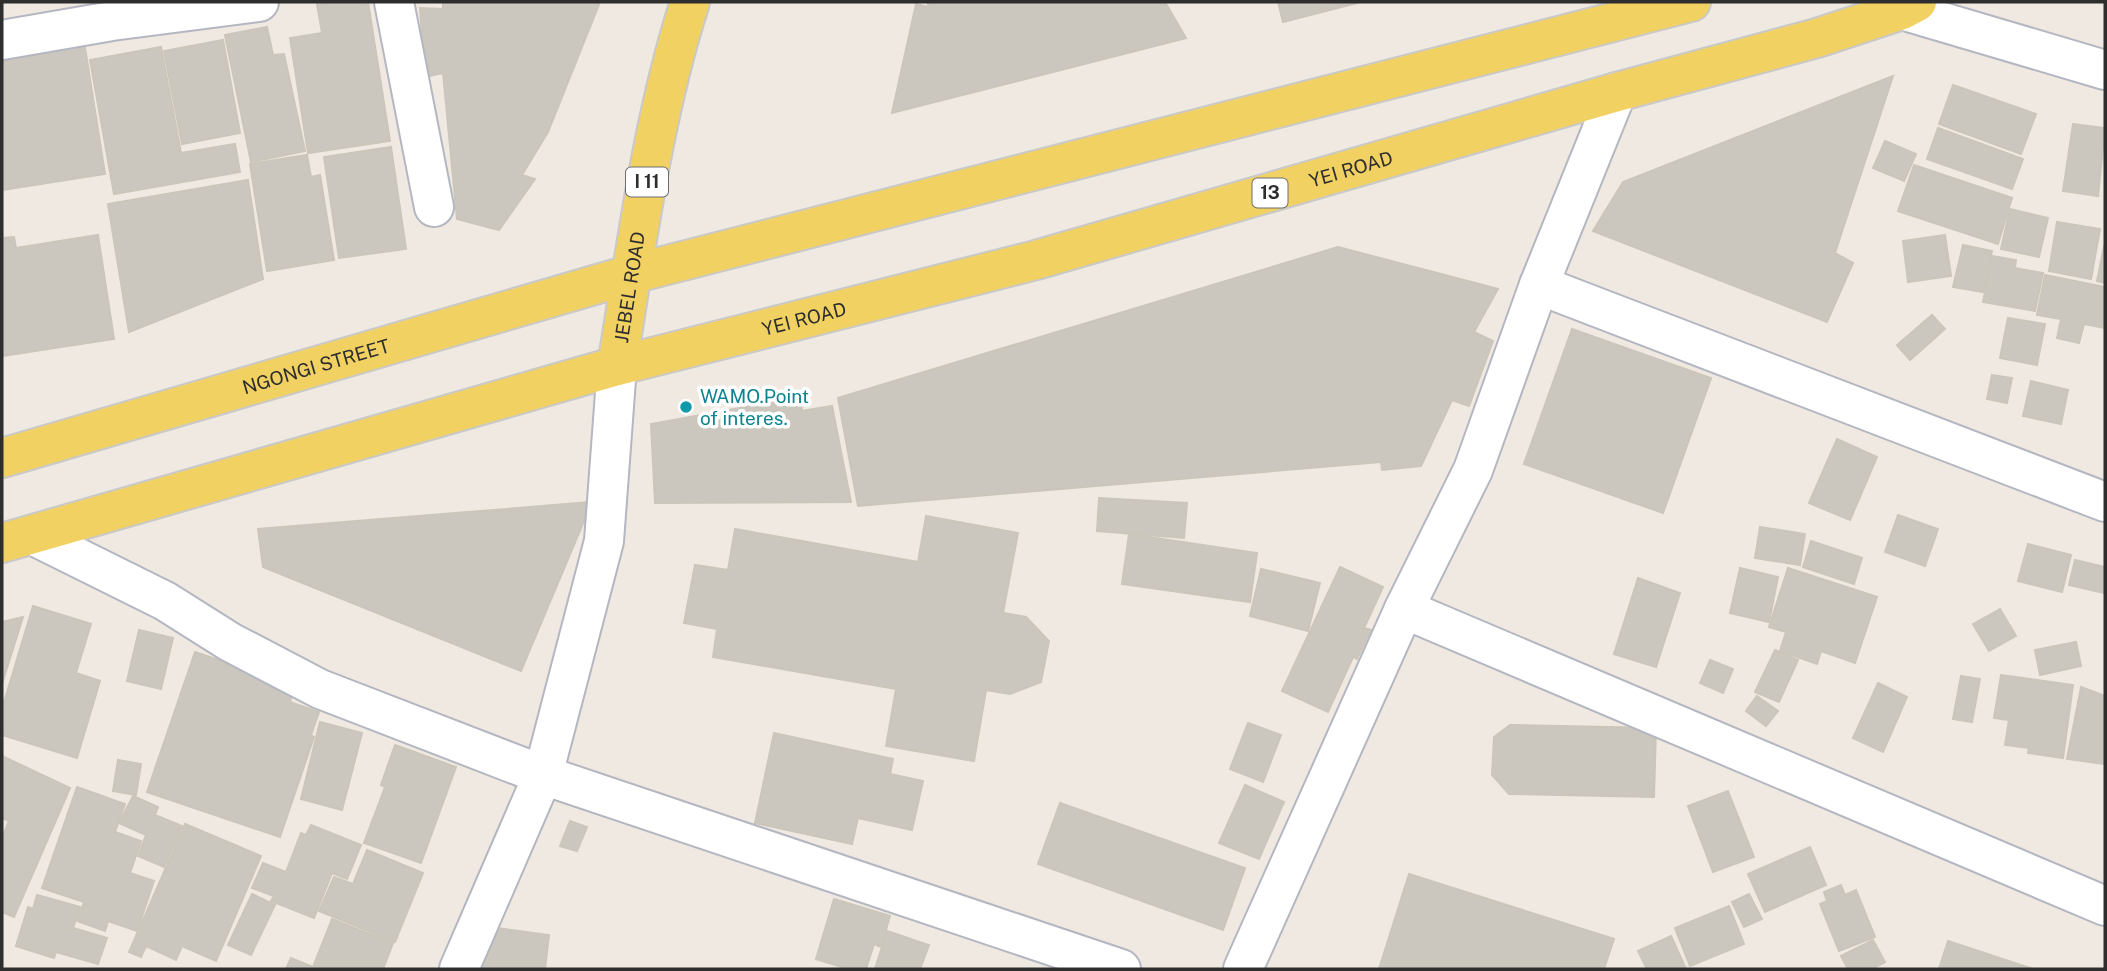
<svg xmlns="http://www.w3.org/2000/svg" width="2107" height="971" font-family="'Public Sans',sans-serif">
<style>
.building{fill:#cbc7bf;stroke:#cbc5ba;stroke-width:2}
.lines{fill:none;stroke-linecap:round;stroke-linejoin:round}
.minor-casing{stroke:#b4b7c1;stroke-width:42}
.primary-casing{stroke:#c9c9c9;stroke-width:42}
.minor{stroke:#fff;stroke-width:38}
.primary{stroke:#f2d163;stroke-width:38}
.culture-dot{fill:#0f9aa8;stroke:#fff;stroke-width:2.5}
.labels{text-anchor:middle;stroke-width:7;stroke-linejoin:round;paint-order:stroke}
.shield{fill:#fff;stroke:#6d6d6d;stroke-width:2}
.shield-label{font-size:18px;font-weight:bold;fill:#2e2e2e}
.street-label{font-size:19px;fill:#2e2e2e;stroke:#fff}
.culture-label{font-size:19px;fill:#0d838f;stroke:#fff;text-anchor:start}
</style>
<rect width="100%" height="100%" fill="#efe9e1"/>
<g class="building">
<polygon points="330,2 368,2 390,141 308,153 290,38 322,33 317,4"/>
<polygon points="443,2 600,2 548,132 522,175 535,179 499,230 457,219 443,73 425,77 420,8 443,9"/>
<polygon points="928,2 1165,2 1186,38 892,113 916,4 928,7"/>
<polygon points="1278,2 1361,2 1283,22"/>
<polygon points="267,27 273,55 284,54 305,151 251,162 225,35"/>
<polygon points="83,35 105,174 2,190 2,48"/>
<polygon points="223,40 240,133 182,144 164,51"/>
<polygon points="161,47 181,153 235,144 240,172 114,194 90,60"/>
<polygon points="1893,76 1835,253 1853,263 1827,322 1593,231 1623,182"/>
<polygon points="1953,85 2036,114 2021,154 1939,124"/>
<polygon points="2073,124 2105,128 2098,196 2063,191"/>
<polygon points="1938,128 2023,159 2012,189 1927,159"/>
<polygon points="1885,141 1916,154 1904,181 1873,168"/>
<polygon points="391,147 406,249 339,258 324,157"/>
<polygon points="307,155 311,177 320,175 334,260 267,271 250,164"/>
<polygon points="1914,165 2012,198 1998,244 1898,211"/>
<polygon points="248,180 263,279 129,332 108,204"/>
<polygon points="2010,209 2048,218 2039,257 2001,249"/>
<polygon points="2057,222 2100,229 2091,279 2049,271"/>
<polygon points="2,233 3,238 14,237 16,248 98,235 114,339 2,356"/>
<polygon points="1945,235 1951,276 1908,282 1903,241"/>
<polygon points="1963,245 1992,251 1983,292 1953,287"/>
<polygon points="2104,246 2105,246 2105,283 2097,281"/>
<polygon points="1338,247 1498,289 1474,332 1493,341 1469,406 1452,400 1421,466 1382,470 1381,462 858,506 838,398"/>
<polygon points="1992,256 2016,260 2015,268 2043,273 2035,311 1983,302"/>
<polygon points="2045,275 2105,287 2105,328 2084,324 2079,343 2057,338 2061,319 2037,315"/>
<polygon points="1932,315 1945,329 1910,360 1897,345"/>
<polygon points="2008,318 2045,324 2037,365 2000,358"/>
<polygon points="1572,329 1711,378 1663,513 1524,464"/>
<polygon points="1992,375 2012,378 2007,403 1987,399"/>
<polygon points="2031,381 2068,390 2061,424 2023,416"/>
<polygon points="800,397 802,411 832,406 851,502 655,503 651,424"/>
<polygon points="1837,439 1877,457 1850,520 1809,503"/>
<polygon points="1099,498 1187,503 1184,538 1097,531"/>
<polygon points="592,502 521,671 263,567 258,529"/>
<polygon points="1898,515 1938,529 1925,566 1885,552"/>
<polygon points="926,516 1018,533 1003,613 1026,617 1049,641 1041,682 1010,694 986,690 974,761 886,746 896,689 713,657 717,629 684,623 695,565 728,570 735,529 918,562"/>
<polygon points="1760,527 1805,534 1800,565 1755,558"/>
<polygon points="1129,534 1257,553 1250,602 1122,584"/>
<polygon points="1811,541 1862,558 1854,584 1803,567"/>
<polygon points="2028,544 2071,555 2062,592 2018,581"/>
<polygon points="2075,560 2105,567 2104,593 2069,585"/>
<polygon points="1340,567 1383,587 1364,628 1371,630 1357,659 1353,657 1328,712 1282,691"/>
<polygon points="1740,568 1778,577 1769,622 1730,613"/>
<polygon points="1788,568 1877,597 1855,663 1821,651 1817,664 1780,651 1786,632 1769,627"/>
<polygon points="1261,569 1320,583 1308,631 1250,616"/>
<polygon points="1638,578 1680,593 1656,667 1614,654"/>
<polygon points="33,606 91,624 76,673 100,681 77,758 2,735 2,709"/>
<polygon points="2000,609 2016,636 1989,651 1973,624"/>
<polygon points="23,617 2,684 2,622"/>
<polygon points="139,630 173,638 161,689 127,681"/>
<polygon points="2076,642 2081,666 2040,675 2035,650"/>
<polygon points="1775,650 1798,660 1779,702 1755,692"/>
<polygon points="195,652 295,686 290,702 319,712 311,735 314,737 280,837 147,792"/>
<polygon points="1710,660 1733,669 1723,693 1700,683"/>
<polygon points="2001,675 2073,685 2063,758 2028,753 2029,748 2005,745 2009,720 1994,718"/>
<polygon points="1961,676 1980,679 1972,722 1953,719"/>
<polygon points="1878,683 1907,697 1883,752 1853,738"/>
<polygon points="2081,687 2105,696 2105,764 2067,759"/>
<polygon points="1757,696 1778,711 1766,726 1746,711"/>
<polygon points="320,722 362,733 342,810 301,799"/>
<polygon points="1248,723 1281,735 1263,782 1230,769"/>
<polygon points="1510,725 1656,728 1654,797 1509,794 1492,775 1494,737"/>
<polygon points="774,733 893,759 890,774 923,781 912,830 858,818 852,844 755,823"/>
<polygon points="395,745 456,767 421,863 364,843 385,787 381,785"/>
<polygon points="2,756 70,788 14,917 2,912 2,838 9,821 2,818"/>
<polygon points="118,760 141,764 136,795 113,791"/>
<polygon points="1245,785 1284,802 1259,859 1219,843"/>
<polygon points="77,787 125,804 115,832 141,841 130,873 154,881 137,931 108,921 105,931 77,921 84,902 42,888"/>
<polygon points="1728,791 1754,857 1713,872 1688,806"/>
<polygon points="133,796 158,807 155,815 182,826 164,867 138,856 146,835 119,823"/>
<polygon points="1060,803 1245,868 1223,930 1038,864"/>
<polygon points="570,821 587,827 577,851 560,846"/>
<polygon points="185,824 261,856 216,961 182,946 176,960 146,946 141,957 129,952"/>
<polygon points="311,825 361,845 347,879 332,873 314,918 271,901 274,896 252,888 263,863 286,872 301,833 306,835"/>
<polygon points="1810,847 1826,885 1765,912 1748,874"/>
<polygon points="367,850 423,873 395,942 319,911 334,877 353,884"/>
<polygon points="1409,874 1614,939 1604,969 1379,969"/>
<polygon points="1841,885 1845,895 1856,890 1875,937 1839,951 1820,904 1827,901 1824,892"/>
<polygon points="252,894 275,905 251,955 228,945"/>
<polygon points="1749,894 1762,919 1744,927 1732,902"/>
<polygon points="37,895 80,907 73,928 107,938 98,964 56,952 54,958 16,946 28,907 33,909"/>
<polygon points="834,899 890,916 881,947 874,944 866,969 848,969 816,959"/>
<polygon points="1729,906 1744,944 1690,966 1675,928"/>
<polygon points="332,919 393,943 383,969 286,969 291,958 313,967"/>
<polygon points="467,924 549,935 545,969 460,969"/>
<polygon points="887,931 929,945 920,969 875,969"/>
<polygon points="1671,936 1686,969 1647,969 1638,951"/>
<polygon points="1873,940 1885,962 1872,969 1848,969 1841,956"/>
<polygon points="1948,941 2033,969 1939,969"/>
</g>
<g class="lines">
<g class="minor-casing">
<g id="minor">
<polyline points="394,2 434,207"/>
<polyline points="1902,10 2105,70"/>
<polyline points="2,40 112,21 259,2"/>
<polyline points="1539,285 2105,502"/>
<polyline points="32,535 165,601 230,642 320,689 543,775 1121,969"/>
<polyline points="1404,609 2105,906"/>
<polyline points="459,969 543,775 604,541 617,366"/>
<polyline points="1243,969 1404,609 1473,470 1539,285 1617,92"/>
</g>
</g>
<g class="primary-casing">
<g id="primary">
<path id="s1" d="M617,366C637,244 652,120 690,2"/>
<path id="s2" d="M2,458L632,274L1691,2"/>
<path id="s3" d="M2,543L617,366L1036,260L1617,92L1817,38L1902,10L1917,2"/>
</g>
</g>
<use href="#minor" class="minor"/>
<use href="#primary" class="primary"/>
</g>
<circle class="culture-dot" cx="686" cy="407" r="7"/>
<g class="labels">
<g class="shield">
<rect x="626" y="167.5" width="42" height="29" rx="5"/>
<rect x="1252.5" y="178.5" width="35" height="29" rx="5"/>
</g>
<g class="shield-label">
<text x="647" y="188">I 11</text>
<text x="1270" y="199">13</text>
</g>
<g class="street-label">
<text dy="7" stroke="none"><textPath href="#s3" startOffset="1400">YEI ROAD</textPath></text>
<text dy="7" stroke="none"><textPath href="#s1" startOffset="80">JEBEL ROAD</textPath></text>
<text dy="7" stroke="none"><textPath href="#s3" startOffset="833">YEI ROAD</textPath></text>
<text dy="7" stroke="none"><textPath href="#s2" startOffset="327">NGONGI STREET</textPath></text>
</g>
<g class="culture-label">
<text x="700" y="403">WAMO.Point<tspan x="700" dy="22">of interes.</tspan></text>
</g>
</g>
<rect width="2107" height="971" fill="none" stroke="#2e2e2e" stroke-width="7"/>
</svg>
